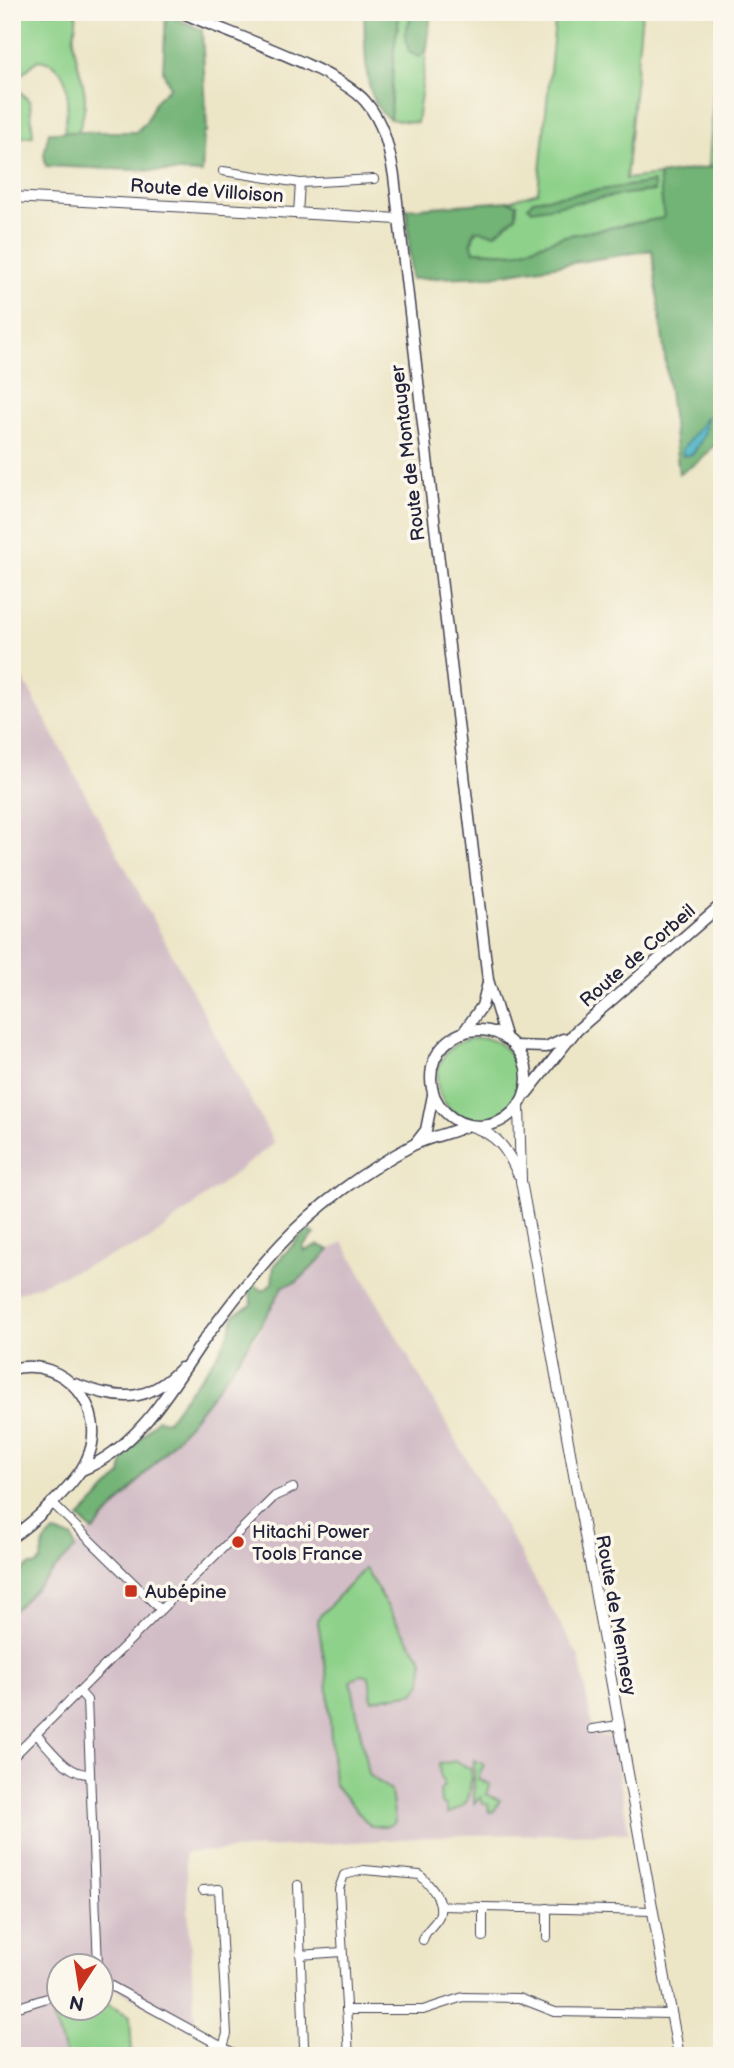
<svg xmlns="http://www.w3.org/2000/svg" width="734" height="2068" font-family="'Balsamiq Sans',sans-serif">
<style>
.industrial{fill:#d2bdc6}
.green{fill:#8ed18a;stroke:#587a62;stroke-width:2}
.forest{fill:#72b376;stroke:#4a6a58;stroke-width:2}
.water{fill:#46b2c3;stroke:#346a7f;stroke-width:2}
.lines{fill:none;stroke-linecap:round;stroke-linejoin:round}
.minor-casing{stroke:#403f50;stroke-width:10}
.tertiary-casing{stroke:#403f50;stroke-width:12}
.secondary-casing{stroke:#403f50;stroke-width:13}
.minor{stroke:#fff;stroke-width:8}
.tertiary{stroke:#fff;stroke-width:10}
.secondary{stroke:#fff;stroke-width:10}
.poi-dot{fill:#c8321e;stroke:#fbf7ec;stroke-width:2.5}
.labels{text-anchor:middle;stroke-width:7;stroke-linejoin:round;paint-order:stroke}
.street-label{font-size:19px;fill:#22223b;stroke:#fbf7ec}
.poi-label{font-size:19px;fill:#22223b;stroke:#fbf7ec;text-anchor:start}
</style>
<rect width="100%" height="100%" fill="#fbf7ec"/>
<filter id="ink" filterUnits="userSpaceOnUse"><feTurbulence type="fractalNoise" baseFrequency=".0143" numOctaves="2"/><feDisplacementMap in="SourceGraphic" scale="14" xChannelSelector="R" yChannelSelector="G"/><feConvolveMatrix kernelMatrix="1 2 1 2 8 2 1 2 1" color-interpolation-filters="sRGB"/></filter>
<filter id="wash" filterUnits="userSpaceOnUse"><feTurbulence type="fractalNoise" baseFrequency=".00686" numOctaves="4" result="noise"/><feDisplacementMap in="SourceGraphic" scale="28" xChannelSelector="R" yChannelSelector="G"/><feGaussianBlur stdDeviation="1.57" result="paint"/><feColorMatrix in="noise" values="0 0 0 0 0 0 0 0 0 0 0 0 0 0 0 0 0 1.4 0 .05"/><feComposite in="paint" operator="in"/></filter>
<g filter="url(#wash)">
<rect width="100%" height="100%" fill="#ece5c6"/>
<g class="industrial">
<polygon points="12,658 274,1143 148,1241 12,1296"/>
<polygon points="343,1242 579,1657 594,1735 612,1737 629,1833 464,1835 185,1853 195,2022 193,2031 102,1981 102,1966 60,1966 59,1994 47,1998 66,2056 12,2056 12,1612 145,1476 190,1422 258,1334 283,1286 298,1282 330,1250"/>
</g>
<g class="green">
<path d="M12,12H76C78,24 72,34 74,45C80,84 93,92 78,132H64C68,106 76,64 38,60L21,75L16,87L30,102L33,136L12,138Z"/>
<polygon points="400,12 413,12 405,33 409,52 420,57 427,48 417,123 390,119 394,49"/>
<path d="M556,12H642L626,179L659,175L664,218L565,236L515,253L473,251C466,226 499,215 517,204L508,201L538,192Z"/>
<polygon points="719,12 722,12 722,165 709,167"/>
<circle cx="478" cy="1079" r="41"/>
<polygon points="365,1568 400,1628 423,1660 422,1683 414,1693 372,1700 369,1676 362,1674 351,1681 368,1774 391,1791 395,1822 388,1826 370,1826 334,1784 327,1676 318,1623 319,1617"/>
<polygon points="474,1760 484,1764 478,1779 490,1784 486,1794 500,1800 494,1811 489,1812 488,1804 483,1804 481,1797 474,1803"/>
<path d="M456,1761L471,1769C470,1794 474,1804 447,1814V1806L441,1803L440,1790L445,1785L440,1777L439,1764Z"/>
<polygon points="102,2002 130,2016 132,2056 66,2056 52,2014 69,2009 102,2008"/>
</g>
<g class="forest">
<path d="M364,12H400L394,49L390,119C361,103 366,43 364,12Z"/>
<polygon points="413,12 431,12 427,48 420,57 409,52 405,33"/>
<polygon points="166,14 202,30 207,132 204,133 202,173 46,166 44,154 49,132 136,132 146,122 156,100 170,87 163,71"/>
<polygon points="722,165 719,440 701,460 679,474 652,250 492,276 411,279 407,209 508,201 517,204 516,216 495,234 475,230 471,242 474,251 515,253 565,236 664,218 659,175"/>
<polygon points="654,182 654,191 626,194 532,210 528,206 533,200"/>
<path d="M307,1230L315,1234L303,1246L304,1251L319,1245L330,1250L297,1282L283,1286C235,1377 163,1456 93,1531L79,1518L121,1475L124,1458L157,1419L168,1421C187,1387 229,1355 234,1314L252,1305L249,1288L254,1285L264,1291L272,1283L274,1265Z"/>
<path d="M54,1533L72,1537L75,1549L12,1612V1581L29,1565L35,1566L41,1561C42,1548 42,1541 54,1533Z"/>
</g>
<polygon class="water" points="706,418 704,435 693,454 683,456 682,450"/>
</g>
<g filter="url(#ink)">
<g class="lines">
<g class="minor-casing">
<g id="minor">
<polyline points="223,171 300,183 374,179"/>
<polyline points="298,213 300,183"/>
<polyline points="51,1502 159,1608"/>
<polyline points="79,1691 87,1700 98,1966"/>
<polyline points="592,1729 619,1725"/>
<path d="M36,1734C51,1749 67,1775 90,1774"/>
<polyline points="12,1758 275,1496 293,1488"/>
<polyline points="298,1885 304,2046"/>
<polyline points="203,1890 219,1889 227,2034 223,2047"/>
<polyline points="440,1906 653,1911"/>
<polyline points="483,1937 483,1907"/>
<polyline points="547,1937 547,1908"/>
<polyline points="300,1955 342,1952"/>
<polyline points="102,1981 239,2056"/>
<polyline points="12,2009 60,1994"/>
<polyline points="346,2010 423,2010 463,1997 519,1998 555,2012 672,2014"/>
<path d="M349,2056L339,1889L344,1875L364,1870L420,1875C429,1885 445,1900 439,1916C435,1925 426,1929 423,1940"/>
</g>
</g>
<g class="tertiary-casing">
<g id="tertiary">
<polyline points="12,197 398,219"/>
<polyline points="519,1105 521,1181 679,2056"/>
<path d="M471,1126C498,1135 507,1149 518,1174"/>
</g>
</g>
<g class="secondary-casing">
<g id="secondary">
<path d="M181,12C224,32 337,69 365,101C384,123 389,148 394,176L488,980L506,1039"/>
<circle cx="479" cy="1078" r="48"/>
<polyline points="463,1033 482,1006 488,983"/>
<polyline points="514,1046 546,1047 563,1039"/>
<polyline points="526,1094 575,1032 722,904"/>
<polyline points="415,1144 426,1130 433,1095"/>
<path d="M12,1369C65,1355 110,1410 87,1459C77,1483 34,1522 12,1537"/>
<path d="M75,1384C119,1400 146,1405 181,1368"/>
<path d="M82,1470C140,1446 170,1389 204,1340C228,1307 253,1274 281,1244C317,1205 366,1170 413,1145C431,1136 451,1134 468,1125"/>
</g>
</g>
<use href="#minor" class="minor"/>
<use href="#tertiary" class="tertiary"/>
<use href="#secondary" class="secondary"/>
</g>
</g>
<g class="poi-dot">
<circle cx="238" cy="1542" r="7"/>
<rect x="124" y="1584" width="14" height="14" rx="3.5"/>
</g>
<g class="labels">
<g class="street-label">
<text transform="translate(207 190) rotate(4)" y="7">Route de Villoison</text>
<text transform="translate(407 453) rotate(-97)" y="7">Route de Montauger</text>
<text transform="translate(637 955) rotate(-41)" y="7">Route de Corbeil</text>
<text transform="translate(617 1615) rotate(80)" y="7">Route de Mennecy</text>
</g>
<g class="poi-label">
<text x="252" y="1538">Hitachi Power<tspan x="252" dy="22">Tools France</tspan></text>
<text x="145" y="1598">Aubépine</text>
</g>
</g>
<rect width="734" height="2068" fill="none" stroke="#fbf7ec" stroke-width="42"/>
<g transform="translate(80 1987) rotate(192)"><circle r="33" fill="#fbf7ec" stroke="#a4a2a5" stroke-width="2"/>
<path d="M0-5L12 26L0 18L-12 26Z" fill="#c8321e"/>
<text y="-10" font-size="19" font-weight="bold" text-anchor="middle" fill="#22223b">N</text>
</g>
</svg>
